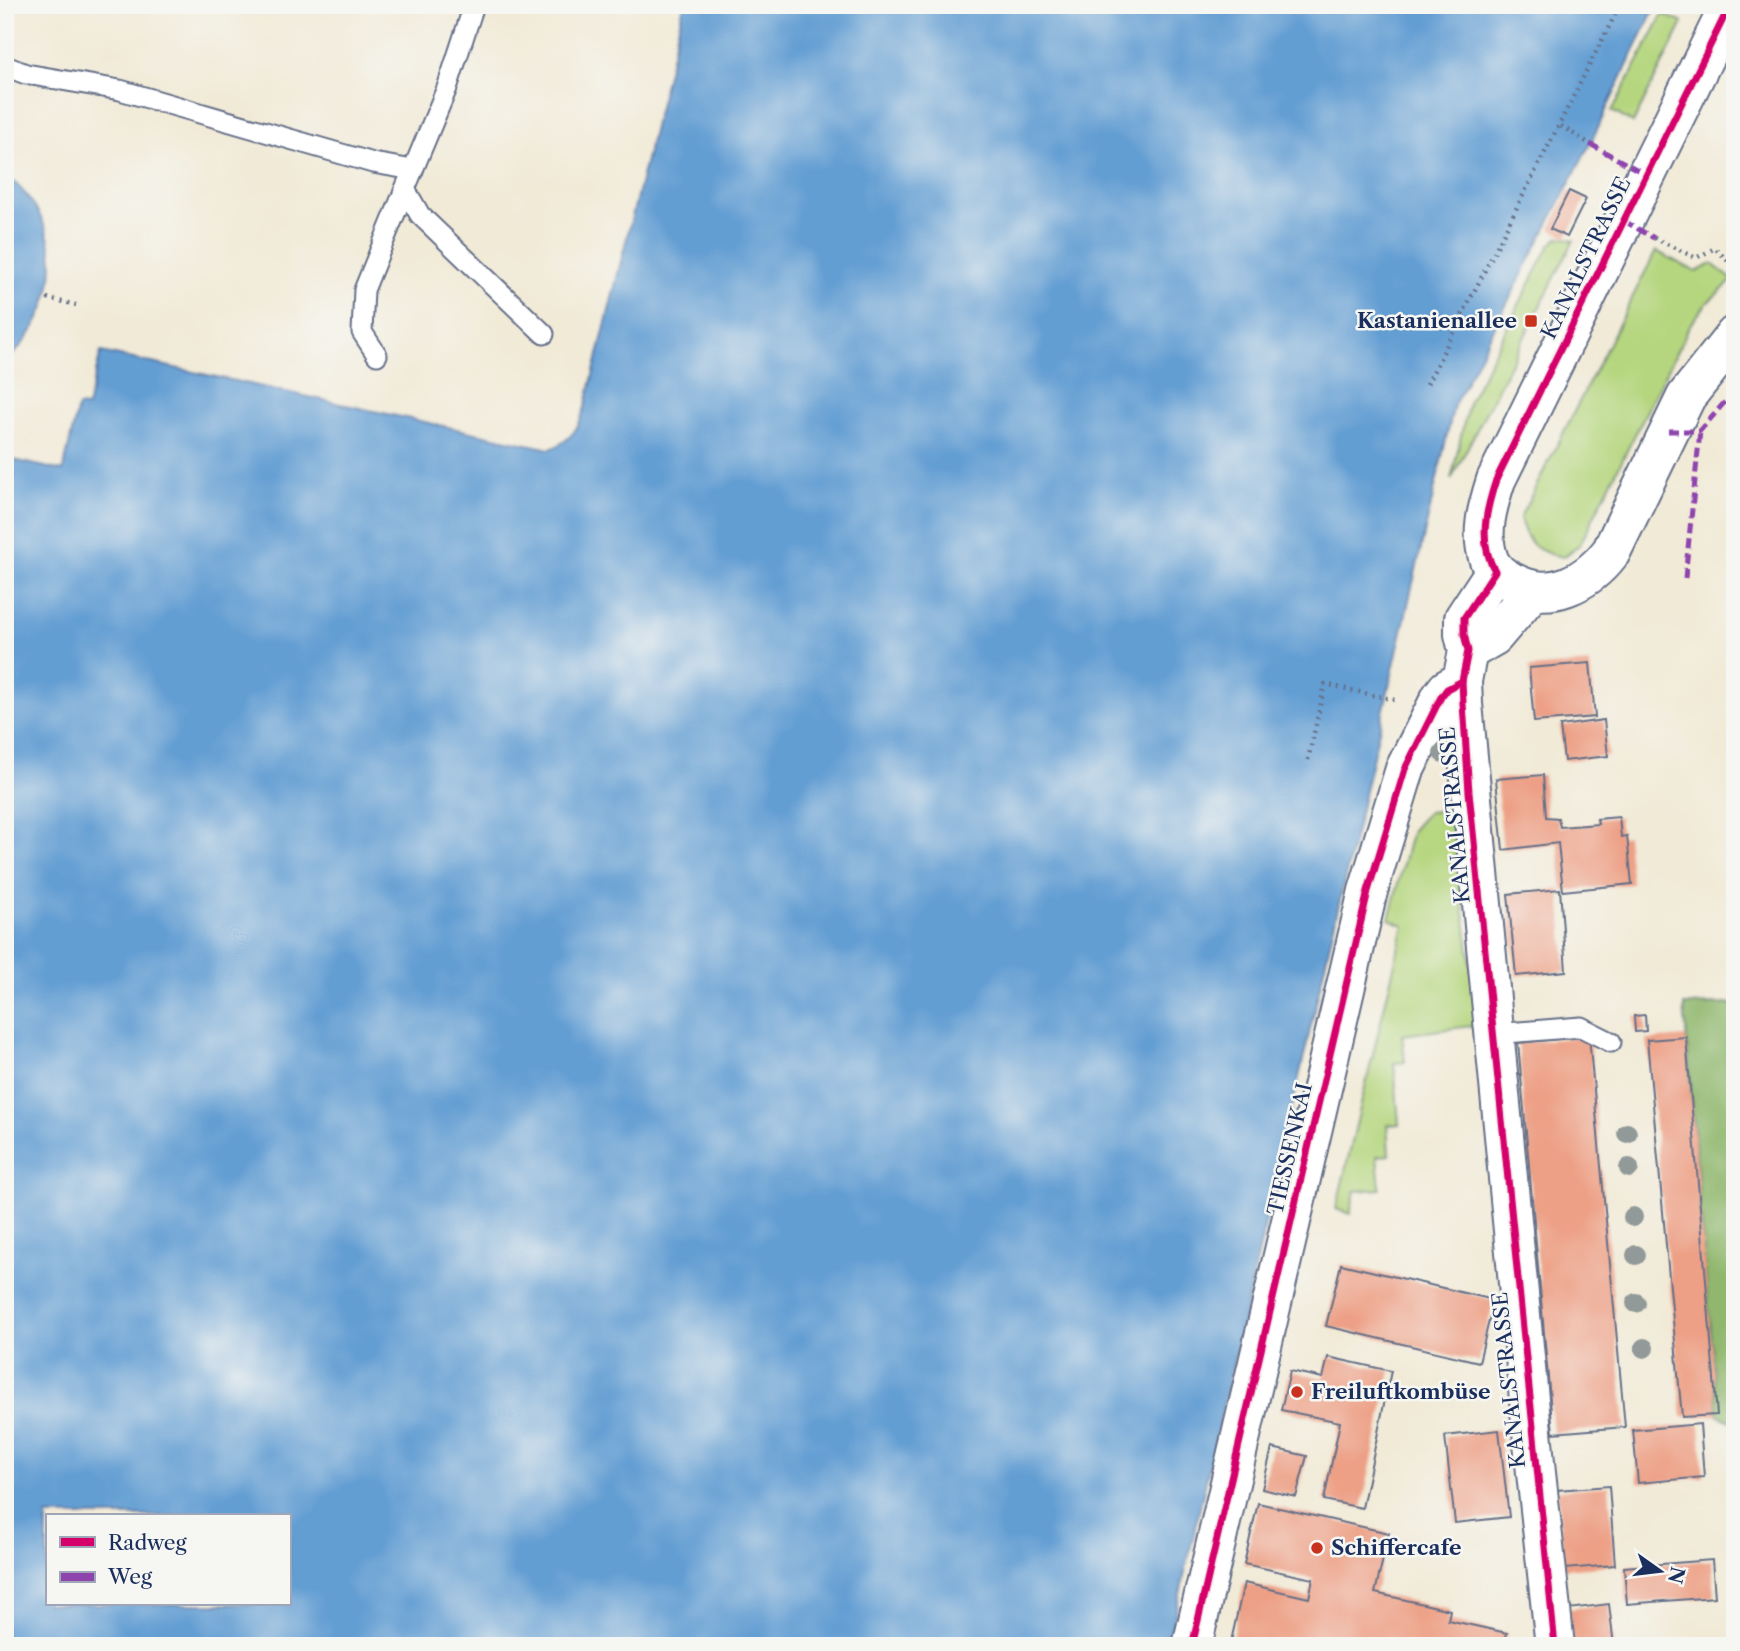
<svg xmlns="http://www.w3.org/2000/svg" width="1740" height="1651" font-family="'Libre Caslon Text',serif">
<style>
.green{fill:#b5d67e;stroke:#68826e;stroke-width:2}
.forest{fill:#90b76d;stroke:#567366;stroke-width:2}
.water{fill:#649ed3;stroke:#406698;stroke-width:2;fill-rule:evenodd}
.building{fill:#eda086}
.lines{fill:none;stroke-linecap:round;stroke-linejoin:round}
.service-casing{stroke:#667088;stroke-width:23}
.minor-casing{stroke:#667088;stroke-width:42}
.path{stroke:#667088;stroke-width:4.5;stroke-dasharray:2 5;stroke-linecap:butt}
.service{stroke:#fff;stroke-width:19}
.minor{stroke:#fff;stroke-width:38}
.quiet{stroke:#8e44ad;stroke-width:5;stroke-dasharray:10 5;stroke-linecap:butt}
.cycleway-casing{stroke:#f6f6f2;stroke-width:11}
.cycleway{stroke:#d6006c;stroke-width:7}
.tree{fill:#919a99}
.poi-dot{fill:#c8321e;stroke:#f6f6f2;stroke-width:2.5}
.labels{text-anchor:middle;stroke-width:5;stroke-linejoin:round;paint-order:stroke}
.street-label{font-size:21px;fill:#1b2f5e;stroke:#f6f6f2}
.poi-label{font-size:21px;font-weight:bold;fill:#1b2f5e;stroke:#f6f6f2;text-anchor:start}
</style>
<rect width="100%" height="100%" fill="#f6f6f2"/>
<filter id="ink" filterUnits="userSpaceOnUse"><feTurbulence type="fractalNoise" baseFrequency=".0143" numOctaves="2"/><feDisplacementMap in="SourceGraphic" scale="14" xChannelSelector="R" yChannelSelector="G"/><feConvolveMatrix kernelMatrix="1 2 1 2 8 2 1 2 1" color-interpolation-filters="sRGB"/></filter>
<filter id="wash" filterUnits="userSpaceOnUse"><feTurbulence type="fractalNoise" baseFrequency=".00686" numOctaves="4" result="noise"/><feDisplacementMap in="SourceGraphic" scale="28" xChannelSelector="R" yChannelSelector="G"/><feGaussianBlur stdDeviation="1.57" result="paint"/><feColorMatrix in="noise" values="0 0 0 0 0 0 0 0 0 0 0 0 0 0 0 0 0 1.4 0 .05"/><feComposite in="paint" operator="in"/></filter>
<g filter="url(#wash)">
<rect width="100%" height="100%" fill="#f1ead7"/>
<g class="green">
<polygon points="1663,14 1683,23 1633,123 1612,111"/>
<polygon points="1559,237 1574,240 1451,480 1469,401 1550,245"/>
<path d="M1656,251L1696,272L1712,264L1733,280L1708,302L1691,323L1580,544L1564,557C1538,553 1526,544 1520,518Z"/>
<polygon points="1440,811 1448,818 1453,830 1479,1025 1402,1035 1405,1062 1394,1063 1399,1124 1387,1125 1389,1155 1377,1156 1380,1189 1355,1191 1350,1214 1336,1209 1404,925 1389,919 1412,830 1428,812"/>
</g>
<polygon class="forest" points="1735,1004 1735,1423 1717,1415 1684,1005"/>
<g class="water">
<path d="M684,5H1656L1590,144L1454,405L1168,1646H5V458L63,471L78,406L87,407L101,352L550,449C573,440 579,427 586,404ZM47,1516H289V1604H47Z"/>
<path d="M5,175C71,224 64,311 5,362Z"/>
</g>
<g id="blocks">
<g class="building">
<polygon points="1569,191 1586,199 1567,237 1550,229"/>
<polygon points="1590,663 1595,717 1534,722 1529,668"/>
<polygon points="1604,720 1608,756 1564,761 1560,726"/>
<polygon points="1543,775 1546,817 1558,818 1560,827 1598,824 1597,819 1619,817 1621,837 1627,836 1632,884 1563,891 1558,843 1503,850 1496,779"/>
<polygon points="1560,889 1566,971 1516,976 1508,894"/>
<polygon points="1645,1015 1646,1031 1635,1032 1634,1016"/>
<polygon points="1589,1036 1625,1427 1553,1433 1518,1043"/>
<polygon points="1686,1037 1717,1415 1682,1417 1647,1040"/>
<polygon points="1341,1264 1494,1300 1479,1362 1326,1326"/>
<polygon points="1328,1357 1391,1371 1362,1508 1324,1500 1340,1422 1281,1410 1290,1371 1323,1378"/>
<polygon points="1700,1424 1704,1477 1638,1483 1633,1430"/>
<polygon points="1499,1430 1509,1517 1455,1523 1445,1436"/>
<polygon points="1272,1448 1307,1456 1296,1497 1262,1489"/>
<polygon points="1609,1486 1615,1565 1564,1569 1557,1490"/>
<polygon points="1258,1503 1389,1533 1375,1593 1450,1610 1448,1620 1507,1633 1504,1646 1230,1646 1244,1583 1309,1598 1313,1579 1244,1564"/>
<polygon points="1712,1560 1715,1597 1627,1604 1624,1567"/>
<polygon points="1609,1604 1614,1646 1572,1646 1568,1609"/>
</g>
</g>
</g>
<g filter="url(#ink)">
<use href="#blocks" fill-opacity="0" stroke="#667088" stroke-width="2"/>
<g class="lines">
<g class="service-casing">
<g id="service">
<polyline points="474,5 447,88 405,189 420,215 544,334"/>
<polyline points="5,66 26,74 120,90 373,163 413,170"/>
<polyline points="377,355 362,332 364,290 405,189"/>
<polyline points="1494,1034 1581,1027 1611,1042"/>
</g>
</g>
<g class="minor-casing">
<g id="minor">
<path d="M1730,5L1496,480C1488,505 1479,534 1489,560C1493,570 1502,577 1512,582C1550,603 1587,583 1611,552L1686,397L1735,335"/>
<polyline points="1495,571 1464,618 1464,634 1468,651 1462,681 1463,704 1536,1473 1555,1646"/>
<polyline points="1468,651 1494,636 1533,590"/>
<polyline points="1192,1646 1368,891 1405,769 1441,697 1447,689 1462,681"/>
</g>
</g>
<g class="path">
<polyline points="1561,126 1590,144"/>
<polyline points="1654,238 1696,258 1715,248 1733,266"/>
<polyline points="47,298 76,305"/>
<polyline points="1427,384 1620,5"/>
<polyline points="1308,760 1325,684 1399,701"/>
</g>
<use href="#service" class="service"/>
<use href="#minor" class="minor"/>
<g class="quiet">
<polyline points="1590,144 1647,175"/>
<polyline points="1624,221 1654,238"/>
<polyline points="1733,266 1735,268"/>
<polyline points="1668,431 1700,431 1735,390"/>
<polyline points="1685,578 1700,431"/>
</g>
<g class="cycleway-casing">
<g id="cycleway">
<polyline points="1192,1646 1368,891 1405,769 1441,697 1447,689 1462,681"/>
<path d="M1555,1646L1469,792L1463,704L1462,681L1468,651L1464,634V618L1495,571C1478,542 1486,510 1496,480L1730,5"/>
</g>
</g>
<use href="#cycleway" class="cycleway"/>
</g>
<g class="tree">
<circle cx="1443" cy="753" r="10"/>
<circle cx="1627" cy="1133" r="10"/>
<circle cx="1629" cy="1168" r="10"/>
<circle cx="1633" cy="1217" r="10"/>
<circle cx="1636" cy="1255" r="10"/>
<circle cx="1636" cy="1303" r="10"/>
<circle cx="1644" cy="1348" r="10"/>
</g>
</g>
<g class="poi-dot">
<rect x="1524" y="314" width="14" height="14" rx="3.5"/>
<circle cx="1297" cy="1392" r="7"/>
<circle cx="1317" cy="1548" r="7"/>
</g>
<g class="labels">
<g class="street-label">
<text transform="translate(1586 258) rotate(-64)" y="7">KANALSTRASSE</text>
<text transform="translate(1455 815) rotate(-95)" y="7">KANALSTRASSE</text>
<text transform="translate(1290 1149) rotate(-77)" y="7">TIESSENKAI</text>
<text transform="translate(1509 1380) rotate(-96)" y="7">KANALSTRASSE</text>
</g>
<g class="poi-label">
<text x="1517" y="328" text-anchor="end">Kastanienallee</text>
<text x="1311" y="1399">Freiluftkombüse</text>
<text x="1331" y="1555">Schiffercafe</text>
</g>
</g>
<rect width="1740" height="1651" fill="none" stroke="#f6f6f2" stroke-width="28"/>
<rect x="46" y="1514" width="245" height="91" fill="#f6f6f2" stroke="#9ea6b7" stroke-width="2"/>
<rect x="60" y="1537" width="35" height="10" fill="#d6006c" stroke="#9ea6b7" stroke-width="2"/>
<text x="108" y="1550" font-size="21" fill="#1b2f5e">Radweg</text>
<rect x="60" y="1572" width="35" height="10" fill="#8e44ad" stroke="#9ea6b7" stroke-width="2"/>
<text x="108" y="1584" font-size="21" fill="#1b2f5e">Weg</text>
<g transform="translate(1660 1571) rotate(104)" stroke="#f6f6f2" stroke-width="5" paint-order="stroke">
<path d="M0-5L12 26L0 18L-12 26Z" fill="#1b2f5e"/>
<text y="-10" font-size="19" font-weight="bold" text-anchor="middle" fill="#1b2f5e">N</text>
</g>
</svg>
